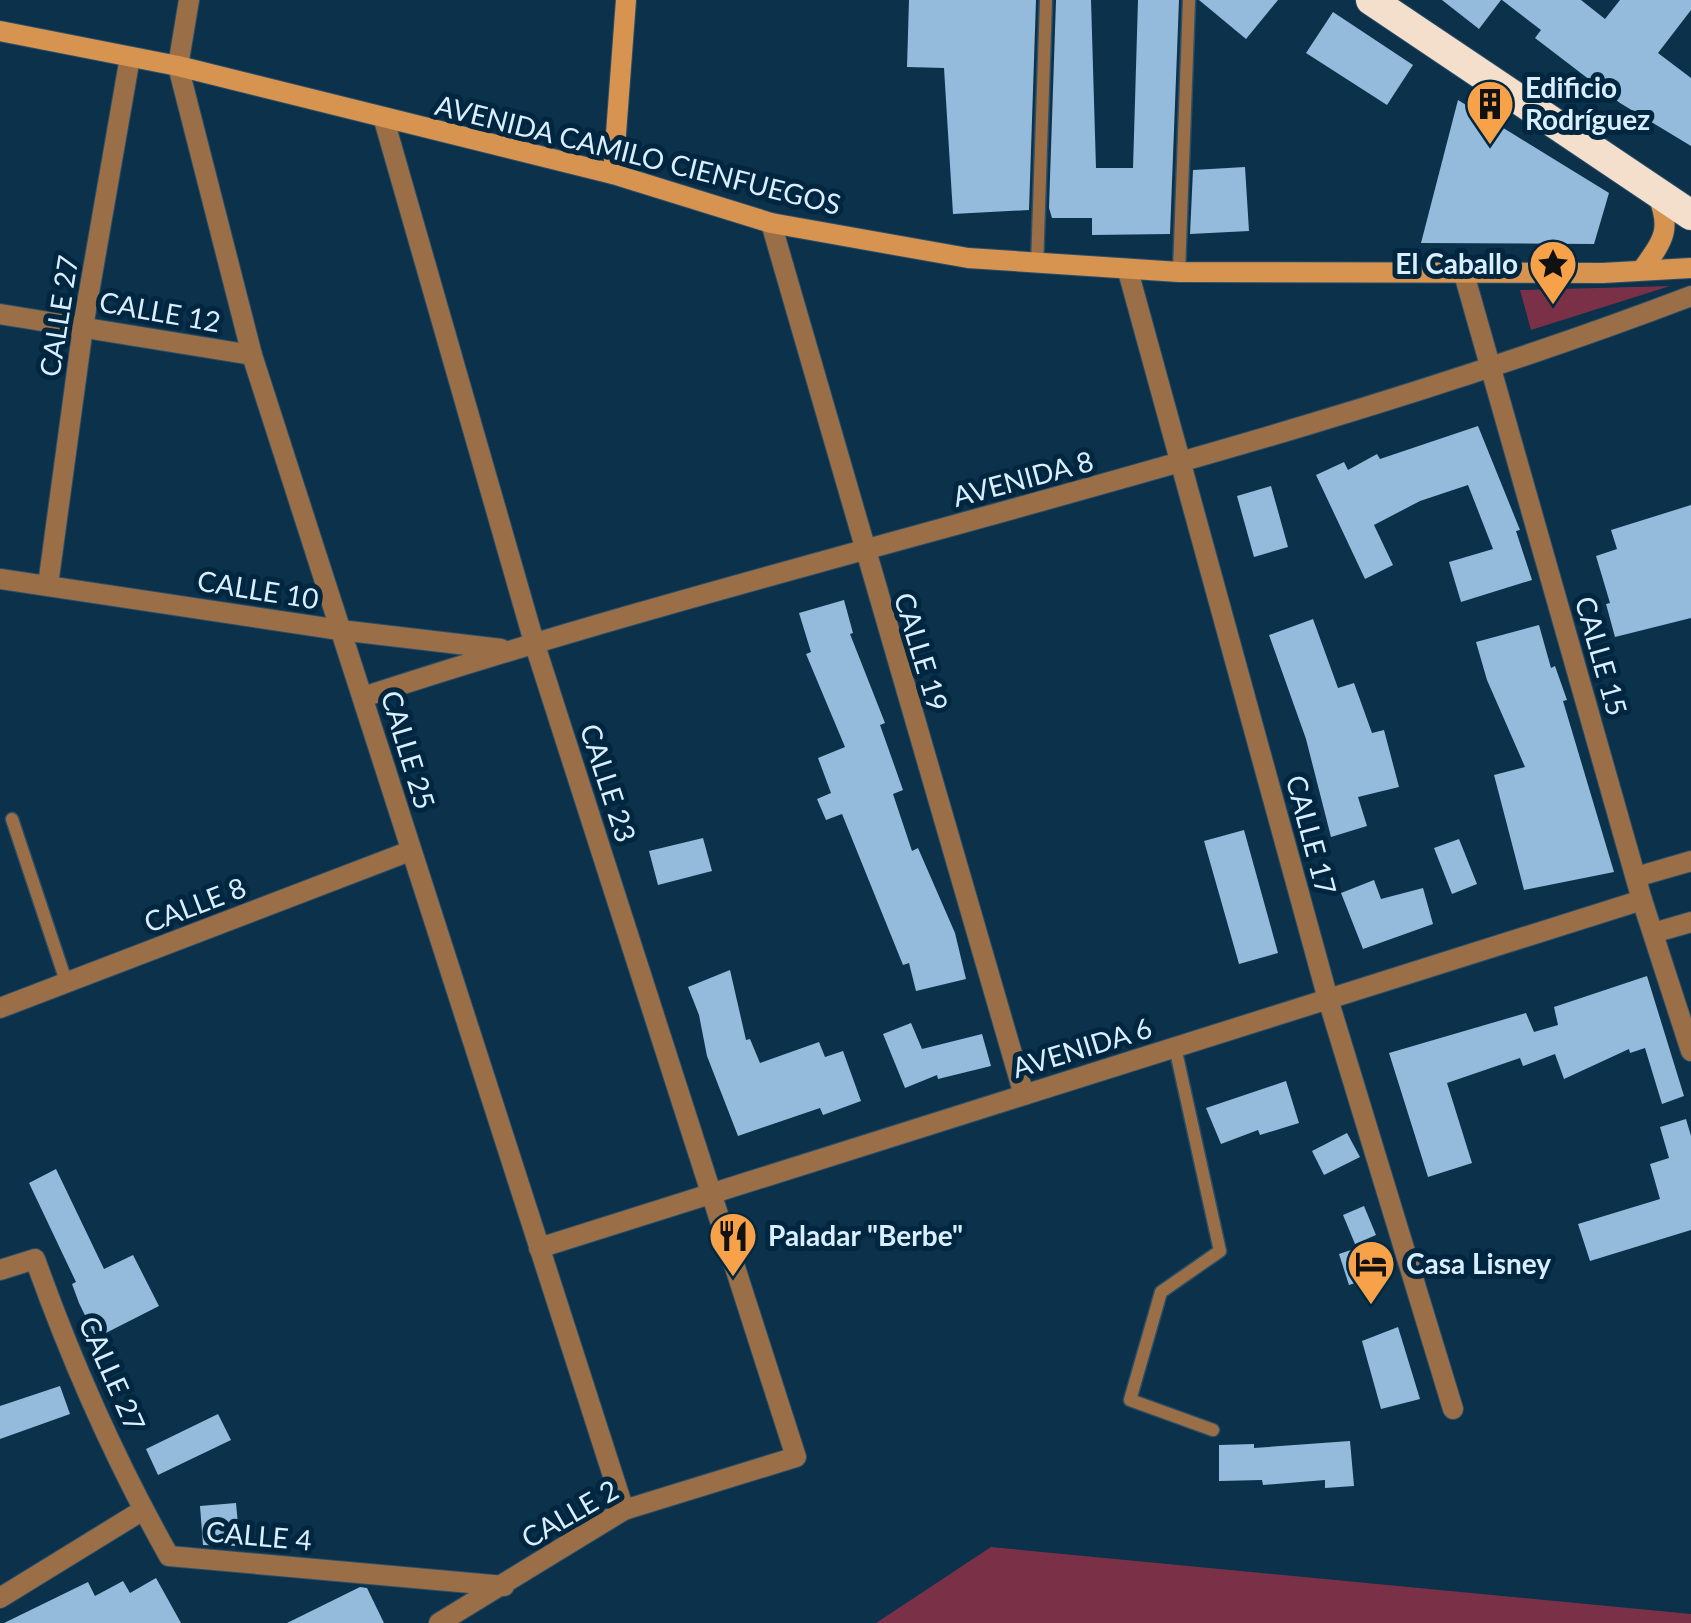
<svg xmlns="http://www.w3.org/2000/svg" width="1691" height="1623" font-family="Lato,sans-serif">
<style>
.green{fill:#7a3147}
.building{fill:#94bbdb}
.lines{fill:none;stroke-linecap:round;stroke-linejoin:round}
.lane-casing{stroke:#2c4f68;stroke-width:15}
.street-casing{stroke:#2c4f68;stroke-width:22}
.secondary-casing{stroke:#2c4f68;stroke-width:22}
.highway-casing{stroke:#2c4f68;stroke-width:32}
.lane{stroke:#9a6f47;stroke-width:12}
.street{stroke:#9a6f47;stroke-width:20}
.secondary{stroke:#d79350;stroke-width:20}
.highway{stroke:#f4dfcc;stroke-width:30}
.labels{text-anchor:middle;stroke-width:10;stroke-linejoin:round;paint-order:stroke}
.poi-label{font-size:28px;font-weight:bold;fill:#d9eeff;stroke:#012640;text-anchor:start}
.street-label{font-size:28px;fill:#d9eeff;stroke:#012640}
</style>
<rect width="100%" height="100%" fill="#0b314b"/>
<g class="green">
<polygon points="1670,286 1531,330 1520,290"/>
<polygon points="991,1547 1691,1614 1691,1623 876,1623"/>
</g>
<g class="building">
<polygon points="909,0 1036,0 1029,210 953,214 944,68 907,67"/>
<polygon points="1056,0 1091,0 1096,168 1133,168 1138,0 1179,0 1170,234 1092,235 1092,218 1052,218 1049,208"/>
<polygon points="1199,0 1278,0 1246,39"/>
<polygon points="1442,0 1501,0 1479,29"/>
<polygon points="1502,0 1581,0 1605,19 1620,0 1691,0 1691,10 1658,53 1691,78 1691,146 1620,103 1535,38 1541,30"/>
<polygon points="1333,12 1413,65 1387,105 1306,53"/>
<polygon points="1458,100 1609,193 1594,244 1421,243"/>
<polygon points="1245,167 1249,231 1190,234 1193,170"/>
<polygon points="1478,426 1520,530 1516,531 1532,580 1461,602 1449,562 1493,549 1468,485 1420,501 1374,525 1393,565 1365,579 1316,475 1344,462 1348,470 1377,454 1380,459"/>
<polygon points="1271,486 1288,547 1254,557 1237,496"/>
<polygon points="1691,505 1691,618 1615,637 1606,604 1610,603 1596,556 1617,549 1611,530"/>
<polygon points="844,600 853,633 850,634 885,723 880,725 903,790 893,794 912,851 918,848 955,933 966,979 916,991 909,963 903,965 842,814 826,820 817,799 831,793 818,758 845,747 806,654 811,652 799,613"/>
<polygon points="1313,619 1338,688 1354,683 1372,733 1384,730 1399,787 1358,797 1367,826 1331,837 1306,739 1269,635"/>
<polygon points="1539,625 1551,668 1555,666 1567,700 1563,701 1614,872 1524,890 1494,775 1525,767 1487,680 1476,642"/>
<polygon points="1244,830 1278,953 1239,964 1204,841"/>
<polygon points="703,838 712,871 658,885 649,851"/>
<polygon points="1459,839 1477,884 1452,894 1434,848"/>
<polygon points="1374,880 1381,899 1423,888 1433,924 1363,949 1341,893"/>
<polygon points="730,970 746,1040 750,1039 760,1063 819,1042 825,1057 843,1051 861,1101 823,1115 820,1108 738,1136 707,1056 699,1015 688,987"/>
<polygon points="1647,976 1684,1096 1662,1104 1645,1048 1630,1053 1629,1049 1564,1079 1555,1054 1523,1066 1520,1058 1447,1083 1472,1163 1428,1177 1389,1053 1526,1013 1534,1032 1558,1025 1554,1007"/>
<polygon points="911,1023 922,1049 982,1034 991,1066 938,1079 937,1075 905,1088 883,1034"/>
<polygon points="1286,1081 1299,1123 1260,1135 1258,1130 1221,1144 1206,1108"/>
<polygon points="1686,1119 1691,1136 1691,1230 1590,1261 1578,1224 1660,1199 1650,1164 1669,1158 1660,1127"/>
<polygon points="1347,1133 1360,1157 1324,1175 1312,1151"/>
<polygon points="56,1169 104,1269 133,1255 159,1306 96,1338 79,1303 72,1284 76,1282 29,1183"/>
<polygon points="1364,1206 1376,1235 1355,1244 1343,1215"/>
<polygon points="1375,1242 1385,1273 1349,1285 1339,1254"/>
<polygon points="1398,1327 1420,1399 1381,1409 1362,1341"/>
<polygon points="60,1386 70,1414 0,1439 0,1406"/>
<polygon points="218,1414 231,1440 158,1475 146,1449"/>
<polygon points="1350,1441 1354,1486 1325,1488 1325,1480 1263,1485 1262,1480 1219,1481 1219,1445 1254,1444 1254,1448"/>
<polygon points="236,1503 240,1546 203,1545 200,1506"/>
<polygon points="156,1578 181,1623 4,1623 88,1582 95,1596 123,1581 130,1593"/>
<polygon points="360,1587 367,1588 384,1623 287,1623"/>
</g>
<g class="lines">
<g class="lane-casing">
<g id="lane">
<polyline points="1037,266 1046,0"/>
<polyline points="1179,272 1189,0"/>
<polyline points="12,819 67,984"/>
<polyline points="1175,1047 1220,1251 1161,1292 1130,1400 1213,1430"/>
</g>
</g>
<g class="street-casing">
<g id="street">
<polyline points="189,0 178,66 252,355 624,1510"/>
<polyline points="384,120 534,642 796,1457 624,1510 439,1623"/>
<polyline points="771,223 1024,1095"/>
<polyline points="1128,271 1328,999 1453,1409"/>
<polyline points="1464,274 1642,900 1691,1051"/>
<polyline points="0,314 252,355"/>
<polyline points="0,579 340,630 501,649"/>
<polyline points="48,585 83,327 130,57"/>
<path d="M363,697C803,553 1258,461 1691,296"/>
<polyline points="1636,877 1691,861"/>
<polyline points="1653,933 1691,922"/>
<polyline points="0,1008 410,851"/>
<polyline points="539,1248 1642,900"/>
<path d="M0,1270L35,1259C71,1360 116,1462 169,1556L504,1586"/>
<polyline points="0,1598 143,1510"/>
</g>
</g>
<g class="secondary-casing">
<g id="secondary">
<polyline points="0,31 178,66 613,174 771,223 968,258 1179,272 1603,273 1691,268"/>
<polyline points="613,174 626,0"/>
<path d="M1642,270C1664,239 1672,230 1657,193"/>
</g>
</g>
<g class="highway-casing">
<polyline id="highway" points="1371,0 1691,215"/>
</g>
<use href="#lane" class="lane"/>
<use href="#street" class="street"/>
<use href="#secondary" class="secondary"/>
<use href="#highway" class="highway"/>
</g>
<defs>
<g id="building-pin" transform="scale(2.5)"><path d="M0 17L-7.5 6A9.5 9.5 0 1 1 7.5 6Z" fill="#f7a149" stroke="#012640"/><path d="M-4-6H4V6H1V3H-1V6H-4ZM-2.5-4.3h1.7v1.8h-1.7ZM.8-4.3h1.7v1.8H.8ZM-2.5-1h1.7V.8h-1.7ZM.8-1h1.7V.8H.8Z" fill="#111"/></g>
<g id="sight-pin" transform="scale(2.5)"><path d="M0 17L-7.5 6A9.5 9.5 0 1 1 7.5 6Z" fill="#f7a149" stroke="#012640"/><path d="M0-6L1.8-2.2L6-1.7L2.9 1.2L3.7 5.4L0 3.3L-3.7 5.4L-2.9 1.2L-6-1.7L-1.8-2.2Z" fill="#111"/></g>
<g id="restaurant-pin" transform="scale(2.5)"><path d="M0 17L-7.5 6A9.5 9.5 0 1 1 7.5 6Z" fill="#f7a149" stroke="#012640"/><path d="M-5-6h1v4h1v-4h1v4h1v-4h1v5L-1.5 .5V6h-2V.5L-5-1ZM5-6V6H3V1.5H1.5Q1.5-4 5-6Z" fill="#111"/></g>
<g id="hotel-pin" transform="scale(2.5)"><path d="M0 17L-7.5 6A9.5 9.5 0 1 1 7.5 6Z" fill="#f7a149" stroke="#012640"/><path d="M-6-4.5h1.5V1H6V5H4.5V3h-9V5H-6ZM-4 0a1.8 1.8 0 1 1 3.6 0ZM.5 0V-2.5h3Q6-2.5 6 0Z" fill="#111"/></g>
</defs>
<g fill-rule="evenodd">
<use href="#building-pin" x="1490" y="104"/>
<use href="#sight-pin" x="1553" y="264"/>
<use href="#restaurant-pin" x="733" y="1236"/>
<use href="#hotel-pin" x="1371" y="1264"/>
</g>
<g class="labels">
<g class="poi-label">
<text x="1525" y="98">Edificio<tspan x="1525" dy="32">Rodríguez</tspan></text>
<text x="1518" y="274" text-anchor="end">El Caballo</text>
<text x="768" y="1246">Paladar "Berbe"</text>
<text x="1406" y="1274">Casa Lisney</text>
</g>
<g class="street-label">
<text transform="translate(638 155) rotate(14)" y="10">AVENIDA CAMILO CIENFUEGOS</text>
<text transform="translate(160 312) rotate(10)" y="10">CALLE 12</text>
<text transform="translate(59 316) rotate(-81)" y="10">CALLE 27</text>
<text transform="translate(1023 479) rotate(-15)" y="10">AVENIDA 8</text>
<text transform="translate(258 590) rotate(9)" y="10">CALLE 10</text>
<text transform="translate(921 652) rotate(73)" y="10">CALLE 19</text>
<text transform="translate(1601 656) rotate(74)" y="10">CALLE 15</text>
<text transform="translate(408 750) rotate(73)" y="10">CALLE 25</text>
<text transform="translate(608 783) rotate(72)" y="10">CALLE 23</text>
<text transform="translate(1311 835) rotate(75)" y="10">CALLE 17</text>
<text transform="translate(195 905) rotate(-21)" y="10">CALLE 8</text>
<text transform="translate(1082 1048) rotate(-17)" y="10">AVENIDA 6</text>
<text transform="translate(112 1374) rotate(66)" y="10">CALLE 27</text>
<text transform="translate(570 1514) rotate(-30)" y="10">CALLE 2</text>
<text transform="translate(259 1536) rotate(5)" y="10">CALLE 4</text>
</g>
</g>
</svg>
